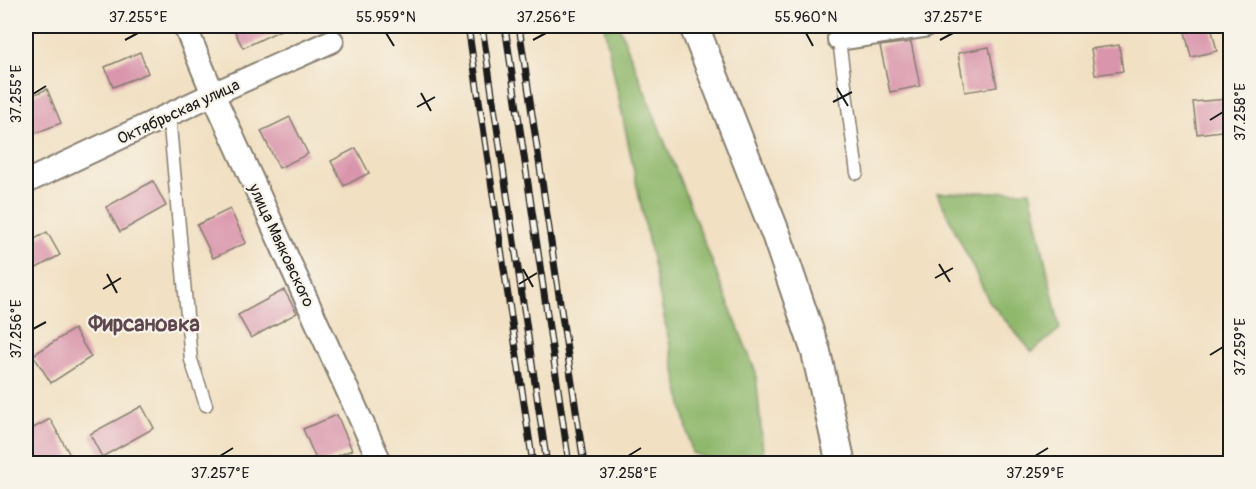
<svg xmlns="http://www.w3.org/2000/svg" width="1256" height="489" font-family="Pangolin,sans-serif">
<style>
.forest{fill:#90b86d;stroke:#566a44;stroke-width:1.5}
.building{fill:#d995ab}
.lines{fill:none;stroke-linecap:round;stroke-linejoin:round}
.service-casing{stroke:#867e6f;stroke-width:15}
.minor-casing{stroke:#867e6f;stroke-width:26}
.tertiary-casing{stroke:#867e6f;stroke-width:32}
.service{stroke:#fff;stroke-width:12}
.minor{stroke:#fff;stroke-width:22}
.tertiary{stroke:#fff;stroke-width:28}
.rail-casing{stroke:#1c1c1c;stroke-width:7}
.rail{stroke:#f7f3e8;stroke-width:4.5;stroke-dasharray:14;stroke-linecap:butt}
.ticks{fill:none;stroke:#1c1c1c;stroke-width:2}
.labels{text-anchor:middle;stroke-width:4.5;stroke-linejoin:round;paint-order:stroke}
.street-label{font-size:16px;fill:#1c1c1c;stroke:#f7f3e8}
.district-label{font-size:22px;font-weight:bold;fill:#5e464e;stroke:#f7f3e8}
.neatline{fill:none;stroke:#1c1c1c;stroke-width:2}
.ticks-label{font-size:15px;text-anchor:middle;fill:#1c1c1c}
</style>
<rect width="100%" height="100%" fill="#f7f3e8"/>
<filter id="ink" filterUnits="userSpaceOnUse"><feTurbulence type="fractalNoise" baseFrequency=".0167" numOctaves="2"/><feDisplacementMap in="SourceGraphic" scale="12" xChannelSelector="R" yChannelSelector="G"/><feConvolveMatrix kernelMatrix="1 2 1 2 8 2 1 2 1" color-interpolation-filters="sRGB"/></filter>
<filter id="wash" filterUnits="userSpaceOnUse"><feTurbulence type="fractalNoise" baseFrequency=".008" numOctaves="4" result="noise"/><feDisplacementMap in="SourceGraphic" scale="24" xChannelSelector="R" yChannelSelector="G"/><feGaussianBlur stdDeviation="1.35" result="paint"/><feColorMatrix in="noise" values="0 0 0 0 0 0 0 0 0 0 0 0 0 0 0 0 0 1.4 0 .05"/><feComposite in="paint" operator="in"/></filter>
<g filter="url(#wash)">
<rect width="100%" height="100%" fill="#f1e0c2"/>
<g class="forest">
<polygon points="604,26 619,26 756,373 764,463 720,463 692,453"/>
<polygon points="1030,191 1060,329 1032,352 989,301 937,193"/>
</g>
<g id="blocks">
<g class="building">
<polygon points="232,26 289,26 243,48"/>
<polygon points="1193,26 1211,26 1217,51 1191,57 1184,28"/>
<polygon points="911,42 920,86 890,92 880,46"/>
<polygon points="1119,45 1123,71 1095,75 1091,49"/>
<polygon points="989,47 997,87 965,92 958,53"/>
<polygon points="140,52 148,73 113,87 105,67"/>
<polygon points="47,89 61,123 26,137 26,98"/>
<polygon points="1227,99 1230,130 1197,134 1193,102"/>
<polygon points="290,117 308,154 279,168 261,131"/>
<polygon points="356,148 369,173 344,186 331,161"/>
<polygon points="153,181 166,206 120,232 106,207"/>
<polygon points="230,209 246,243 213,258 197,225"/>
<polygon points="47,232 60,255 26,274 26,244"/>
<polygon points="284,290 297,313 251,338 238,315"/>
<polygon points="74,329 91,357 51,383 33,355"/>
<polygon points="142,406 154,428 102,457 90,434"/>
<polygon points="337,415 352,450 318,464 303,429"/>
<polygon points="50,419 70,455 54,464 34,464 26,448 26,432"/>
</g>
</g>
</g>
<g filter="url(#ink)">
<use href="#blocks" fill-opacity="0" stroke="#867e6f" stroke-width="1.5"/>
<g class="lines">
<g class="service-casing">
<g id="service">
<polyline points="837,26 857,173"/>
<polyline points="169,115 191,360 206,405"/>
</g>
</g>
<g class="minor-casing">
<g id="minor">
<polyline points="185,26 213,94 381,464"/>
<polyline points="839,39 924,26"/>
<polyline points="26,182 213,94 332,41"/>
</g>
</g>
<g class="tertiary-casing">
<polyline id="tertiary" points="694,26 777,237 816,352 841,464"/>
</g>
<use href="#service" class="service"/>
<use href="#minor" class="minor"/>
<use href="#tertiary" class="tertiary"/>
<g class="rail-casing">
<g id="rail">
<polyline points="468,26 533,464"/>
<polyline points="482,26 547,464"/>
<polyline points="505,26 569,464"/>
<polyline points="519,26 584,464"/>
</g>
</g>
<use href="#rail" class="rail"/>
</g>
</g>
<path class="ticks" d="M386,33L394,46M806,33L813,46M125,40L138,33M533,40L546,33M940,40L953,33M837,88L848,106M421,93L431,111M33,94L46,86M833,102L852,92M417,107L435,97M1210,120L1223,112M939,264L950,282M523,269L533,287M107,274L117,293M935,278L953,268M519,284L537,273M103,289L121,278M33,329L46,322M1210,355L1223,347M220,456L233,448M628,456L641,448M1035,456L1048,448"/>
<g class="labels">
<g class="street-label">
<text transform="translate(178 111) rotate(-25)" y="6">Октябрьская улица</text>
<text transform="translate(282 245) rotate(65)" y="6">улица Маяковского</text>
</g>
<g class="district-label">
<text x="144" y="331">Фирсановка</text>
</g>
</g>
<rect width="1256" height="489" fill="none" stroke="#f7f3e8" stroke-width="66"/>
<rect x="33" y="33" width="1190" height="423" class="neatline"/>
<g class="ticks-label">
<text x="138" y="22">37.255°E</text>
<text x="386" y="22">55.959°N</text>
<text x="546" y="22">37.256°E</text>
<text x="806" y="22">55.960°N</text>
<text x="953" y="22">37.257°E</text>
<text transform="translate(16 94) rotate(-90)" y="5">37.255°E</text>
<text transform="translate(1240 112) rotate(-90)" y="5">37.258°E</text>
<text transform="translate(16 329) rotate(-90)" y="5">37.256°E</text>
<text transform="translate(1240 347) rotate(-90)" y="5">37.259°E</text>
<text x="220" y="478">37.257°E</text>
<text x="628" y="478">37.258°E</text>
<text x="1035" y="478">37.259°E</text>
</g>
</svg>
